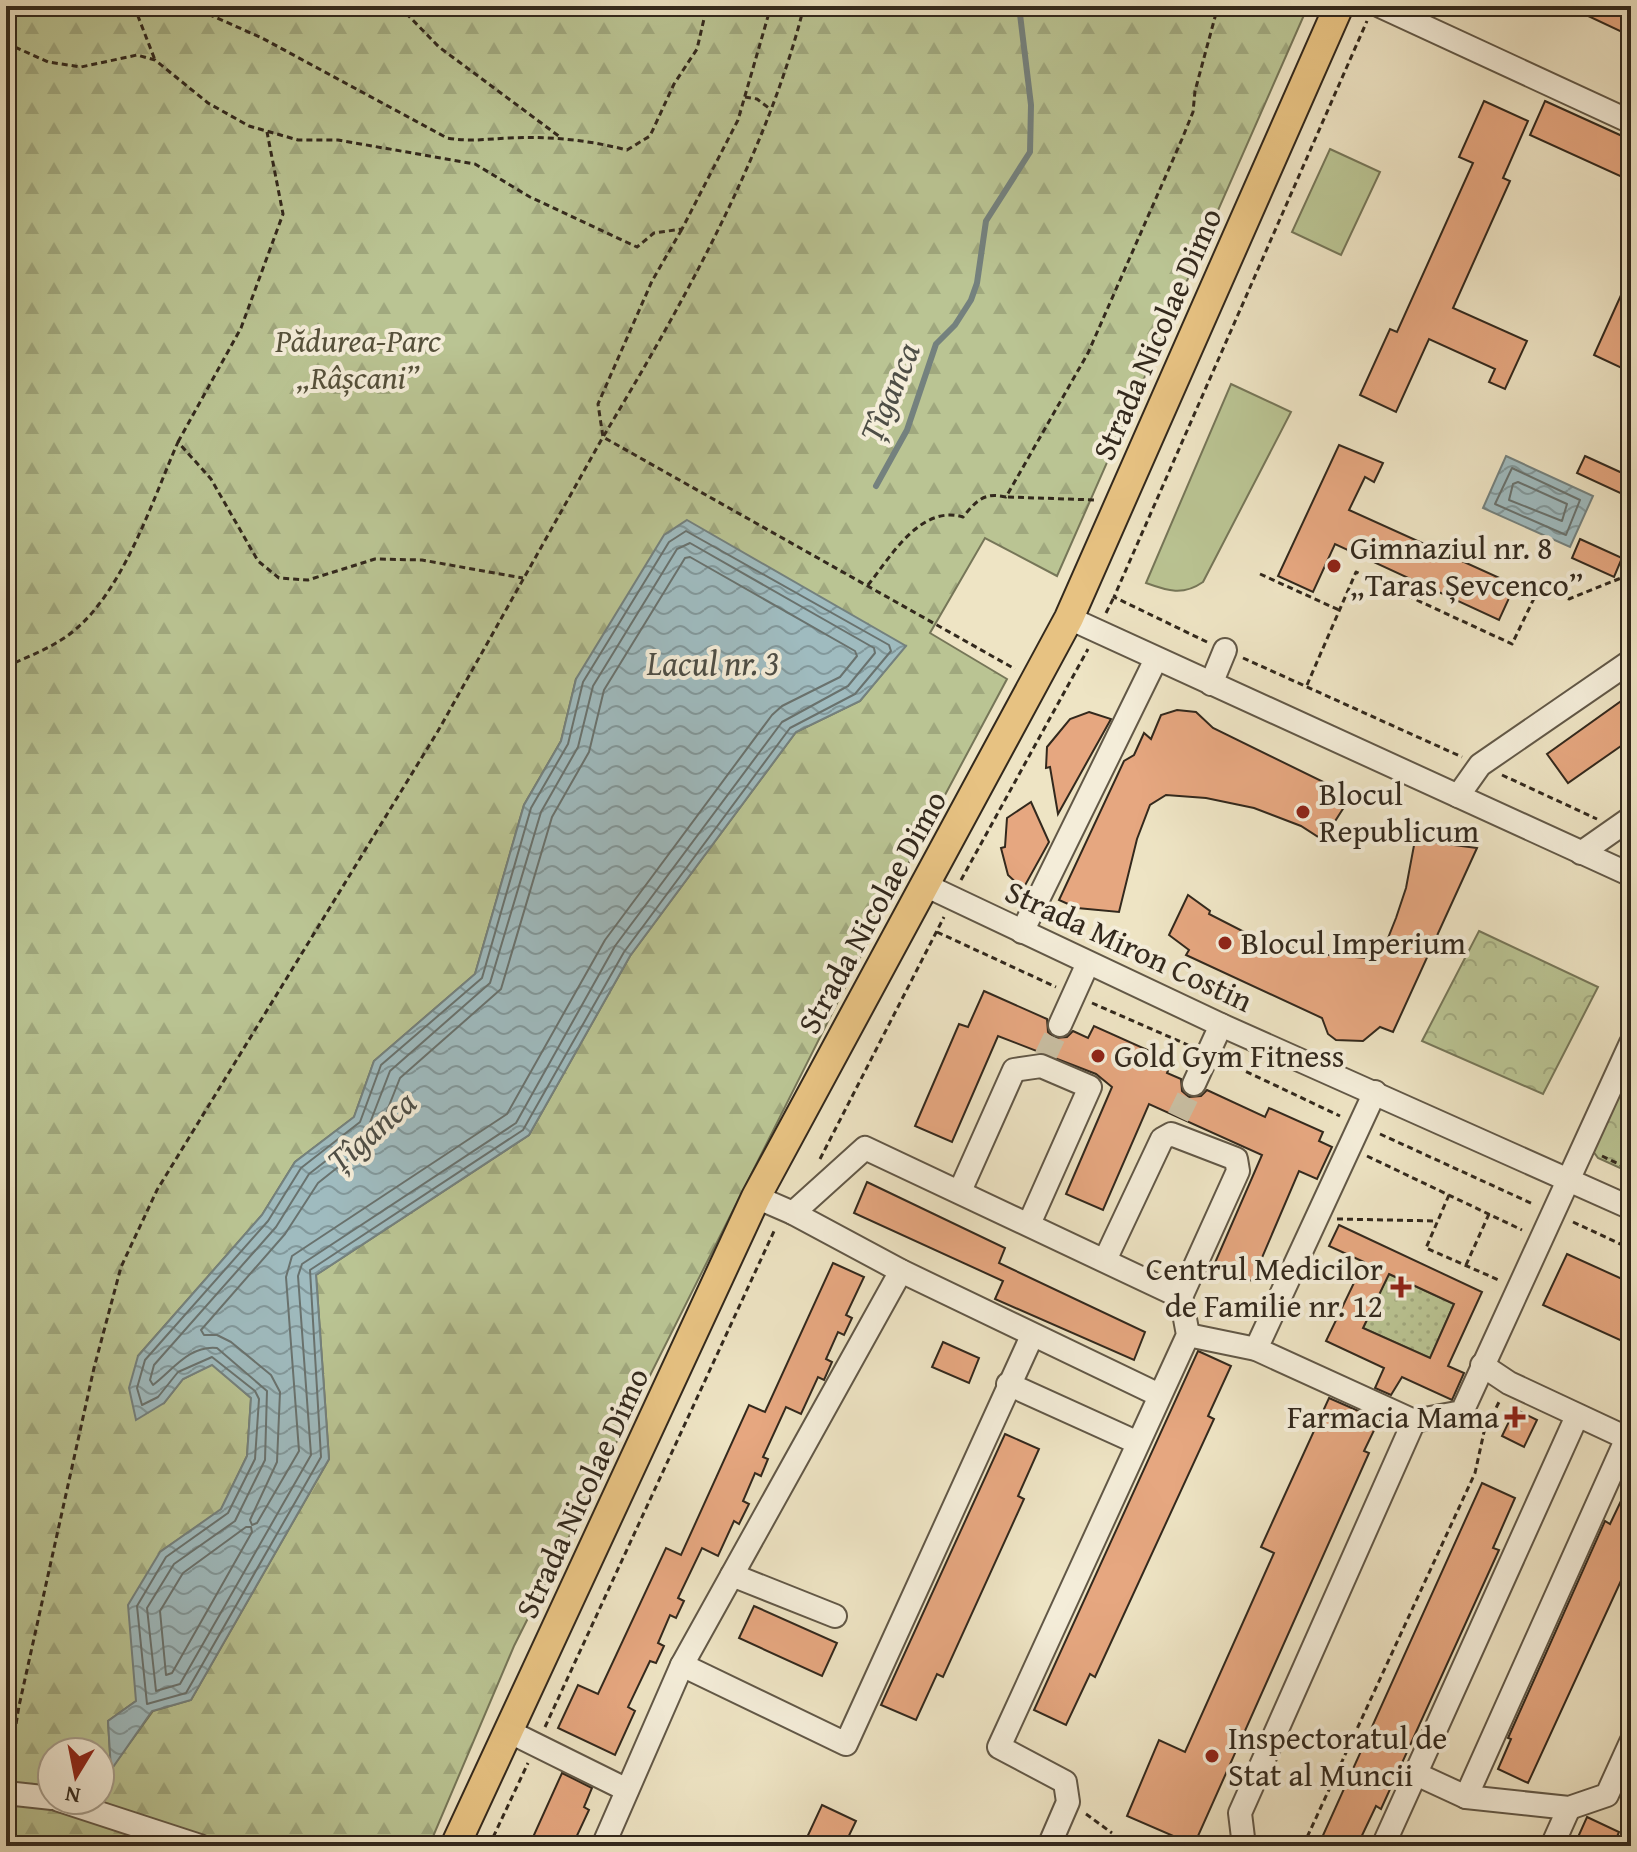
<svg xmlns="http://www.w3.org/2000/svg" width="1637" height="1852" font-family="'Gentium Book Plus',serif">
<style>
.grass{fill:url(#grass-dots);stroke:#767658;stroke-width:2}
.forest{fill:url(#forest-firs);stroke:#767658;stroke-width:2;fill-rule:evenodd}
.park{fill:url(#park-crowns);stroke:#767658;stroke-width:2}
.pitch{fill:#bac493;stroke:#767658;stroke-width:2}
.water{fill:url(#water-waves);stroke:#74817e;stroke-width:2}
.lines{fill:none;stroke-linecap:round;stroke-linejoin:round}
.shore{stroke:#69726e;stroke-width:2}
.stream{stroke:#74817e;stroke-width:6}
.building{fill:#e6a780;stroke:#33291d;stroke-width:2;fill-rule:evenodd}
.minor-tunnel{stroke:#c9bfa3;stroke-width:22;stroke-dasharray:22 11;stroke-linecap:butt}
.minor-casing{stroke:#625847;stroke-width:26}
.major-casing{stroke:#33291d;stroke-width:32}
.path{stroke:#33291d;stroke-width:3;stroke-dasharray:6 4;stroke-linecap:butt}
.minor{stroke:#f4edd9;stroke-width:22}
.major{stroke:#e7c282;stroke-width:28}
.poi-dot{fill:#8f2418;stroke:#f4edd9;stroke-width:3}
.labels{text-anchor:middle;stroke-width:8;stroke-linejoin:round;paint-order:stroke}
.street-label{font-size:32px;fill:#33291d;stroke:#f4edd9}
.park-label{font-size:32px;font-style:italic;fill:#55503a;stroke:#f4edd9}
.poi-label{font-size:32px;fill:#33291d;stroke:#f4edd9;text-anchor:start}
.water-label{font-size:34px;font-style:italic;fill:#4e4e46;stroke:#f4edd9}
</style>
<defs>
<pattern id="grass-dots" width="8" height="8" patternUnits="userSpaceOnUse" patternTransform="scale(2)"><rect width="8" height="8" fill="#bac493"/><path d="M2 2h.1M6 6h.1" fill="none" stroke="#a0a87e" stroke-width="1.8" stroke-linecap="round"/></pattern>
<pattern id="forest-firs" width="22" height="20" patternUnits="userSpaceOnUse" patternTransform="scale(2)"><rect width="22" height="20" fill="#bac493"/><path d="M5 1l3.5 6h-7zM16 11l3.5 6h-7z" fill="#a0a87e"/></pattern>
<pattern id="park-crowns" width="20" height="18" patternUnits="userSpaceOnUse" patternTransform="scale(2)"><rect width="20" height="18" fill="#bac493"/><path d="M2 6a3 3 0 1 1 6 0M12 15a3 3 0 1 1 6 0" fill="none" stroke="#a0a87e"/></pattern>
<pattern id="water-waves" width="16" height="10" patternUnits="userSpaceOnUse" patternTransform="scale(2)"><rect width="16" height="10" fill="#9fbbbf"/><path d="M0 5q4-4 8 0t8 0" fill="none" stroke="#82989b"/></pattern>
</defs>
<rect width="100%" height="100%" fill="#eee4c4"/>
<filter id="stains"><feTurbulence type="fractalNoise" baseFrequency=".0025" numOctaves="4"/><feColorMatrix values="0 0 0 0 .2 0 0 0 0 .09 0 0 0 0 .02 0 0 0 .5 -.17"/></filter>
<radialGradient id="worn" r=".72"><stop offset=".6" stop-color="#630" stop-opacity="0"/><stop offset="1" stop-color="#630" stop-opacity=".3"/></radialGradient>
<polygon class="grass" points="1389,1274 1454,1304 1430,1358 1363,1328"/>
<path class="forest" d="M6,6H1308L1057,576L985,538L930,633L1007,679L892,894L514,1646L429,1846H6ZM905,646L860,701L796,732L630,956L529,1135L316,1275L329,1459L191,1700L153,1711L111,1769L108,1721L136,1701L160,1552L221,1510L247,1456L251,1398L212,1364L183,1379L164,1403L138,1356L262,1215L295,1162L354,1117L374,1061L475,974L524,805L561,741L576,679ZM52,1752H100V1800H52Z"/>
<g class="park">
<polygon points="1479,931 1598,987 1543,1094 1422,1041"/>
<polygon points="1631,1061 1631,1173 1598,1158 1593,1151"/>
</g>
<g class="pitch">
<polygon points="1330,149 1380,172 1341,255 1292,232"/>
<path d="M1231,384L1291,412L1203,582C1183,596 1168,591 1146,583Z"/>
</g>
<g class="water">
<polygon points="1506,456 1593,496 1570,547 1483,508"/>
<polygon points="687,520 906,646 860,701 796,732 630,956 529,1135 316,1275 329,1459 191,1700 152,1711 111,1770 108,1721 136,1701 128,1605 160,1552 221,1509 247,1456 251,1398 212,1365 183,1379 164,1403 136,1420 129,1388 138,1356 262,1215 295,1162 354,1117 374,1061 475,974 524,805 561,741 576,679 664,535"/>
</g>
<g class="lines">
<g class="shore">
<polygon points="1512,468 1580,500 1566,535 1495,504"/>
<polygon points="1518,482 1567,504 1562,521 1509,500 1513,484"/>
<polygon points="686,531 889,645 891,651 855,694 790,728 624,952 523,1130 310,1270 321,1457 186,1693 147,1704 137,1606 166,1557 228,1513 255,1459 259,1399 255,1391 212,1357 178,1372 158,1397 142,1405 137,1388 145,1360 268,1221 301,1168 360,1122 381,1065 482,978 531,808 568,744 583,682 669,542"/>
<path d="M690,543L874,648L875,653L848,686L782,722L615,946L516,1123L302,1264L298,1276L311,1455L180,1684L156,1691L147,1608L174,1564L235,1521L265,1460L267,1391L217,1348C189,1345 172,1371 153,1385L150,1380L154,1365L276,1227L309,1174L368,1128L390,1071L490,983L541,812L578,747L593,686L677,549Z"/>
<polygon points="690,557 855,651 857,656 840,677 782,706 772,715 605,940 507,1114 292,1256 286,1277 299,1451 257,1523 252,1525 250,1520 277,1462 280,1392 271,1375 231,1342 217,1335 204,1335 201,1330 285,1234 318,1183 377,1136 400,1078 501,989 552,817 589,752 604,690 685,558"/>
<polygon points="246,1527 251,1527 252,1532 172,1673 166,1675 160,1611 183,1573"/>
</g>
<polyline class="stream" points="876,486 907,430 936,344 955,325 971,300 977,283 986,221 1030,152 1031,105 1019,6"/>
</g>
<g class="building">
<polygon points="1567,6 1631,6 1631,12 1622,32"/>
<polygon points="1484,101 1528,121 1503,178 1510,181 1453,308 1527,341 1505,389 1489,382 1495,369 1429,339 1396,412 1360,395 1390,329 1397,332 1473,163 1459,157"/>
<polygon points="1545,101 1631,140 1631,181 1530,135"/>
<polygon points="1631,273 1631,360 1626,370 1594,355"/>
<polygon points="1339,445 1383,463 1374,482 1365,477 1349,510 1515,585 1499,620 1335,544 1313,592 1278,576"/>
<polygon points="1585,456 1631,477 1631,498 1577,473"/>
<polygon points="1580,539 1622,558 1614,577 1572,558"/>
<polygon points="1631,694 1631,739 1568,783 1547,754"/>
<polygon points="1177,710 1196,712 1213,728 1350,795 1346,804 1323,840 1301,826 1254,808 1206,798 1166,795 1150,805 1137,839 1119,912 1077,908 1059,900 1124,761 1134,755 1144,733 1151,739 1161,715"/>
<polygon points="1089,712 1111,719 1058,814 1050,767 1046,768 1047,747 1070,719"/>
<polygon points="1031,802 1049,842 1023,889 1008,875 1001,848 1005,847 1007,818"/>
<polygon points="1415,840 1477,848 1393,1032 1380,1027 1363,1041 1336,1040 1328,1034 1322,1018 1186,955 1189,950 1169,935 1188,895 1210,911 1209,914 1254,937 1316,954 1367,958 1384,948 1396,918 1406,888"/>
<polygon points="984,991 1047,1019 1048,1032 1055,1038 1067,1037 1073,1031 1088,1038 1094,1026 1172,1061 1167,1073 1181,1079 1182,1091 1189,1097 1201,1096 1207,1090 1265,1117 1269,1108 1323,1132 1319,1141 1332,1147 1317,1179 1299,1171 1252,1281 1214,1265 1262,1155 1149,1104 1103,1210 1066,1194 1112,1087 1096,1074 998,1036 952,1142 915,1126 959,1024 968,1027"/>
<polygon points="867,1182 1005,1248 999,1263 1145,1332 1134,1360 995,1299 1003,1281 854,1213"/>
<path d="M1339,1225L1482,1292L1448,1366L1464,1373L1452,1400L1402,1377L1391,1395L1375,1388L1384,1368L1326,1341L1364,1262L1329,1246ZM1389,1274L1454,1304L1430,1358L1363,1328Z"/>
<polygon points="1567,1254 1631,1283 1631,1345 1543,1305"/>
<polygon points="833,1263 864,1277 846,1315 852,1318 844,1335 838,1332 826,1359 832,1362 824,1380 818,1377 801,1414 786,1407 763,1457 768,1459 761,1476 755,1473 743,1501 749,1504 739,1524 734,1521 718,1556 702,1548 678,1598 684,1601 676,1618 670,1615 658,1643 664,1646 656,1663 650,1661 628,1707 635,1711 615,1755 558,1728 578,1685 598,1694 666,1548 681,1555 749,1405 765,1412"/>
<polygon points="943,1342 979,1358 969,1383 932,1367"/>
<polygon points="1198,1351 1231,1366 1208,1416 1214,1419 1095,1677 1090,1674 1066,1725 1034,1710"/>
<polygon points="1329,1398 1379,1420 1364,1451 1369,1453 1194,1845 1127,1816 1159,1740 1185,1752 1274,1553 1261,1547"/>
<polygon points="1515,1409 1537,1420 1524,1447 1502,1436"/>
<polygon points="1005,1434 1039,1449 1018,1496 1024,1499 943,1677 937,1674 916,1720 881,1705"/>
<polygon points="1631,1480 1631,1559 1528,1783 1498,1769 1511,1739 1508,1738 1605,1521 1610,1524"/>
<polygon points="1482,1483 1515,1498 1493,1548 1499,1550 1381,1809 1376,1806 1357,1846 1329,1846 1320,1842"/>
<polygon points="754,1606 837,1643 822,1676 739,1638"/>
<polygon points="562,1773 592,1788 584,1807 589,1810 574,1842 569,1840 566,1846 529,1846"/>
<polygon points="822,1805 856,1821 844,1846 803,1846"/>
<polygon points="1587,1817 1619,1832 1613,1846 1574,1846"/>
</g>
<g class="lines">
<g class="minor-tunnel">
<polyline points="1045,1057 1060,1025"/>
<polyline points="1178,1117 1194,1084"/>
</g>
<g class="minor-casing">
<g id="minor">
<polyline points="1380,6 1631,122"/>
<polyline points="1069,618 1631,875"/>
<polyline points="1211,684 1225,650"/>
<polyline points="1458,796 1480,765 1631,661"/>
<polyline points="1581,853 1631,818"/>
<polyline points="927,886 1221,1025 1631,1208"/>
<polyline points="1022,932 1156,659"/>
<polyline points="1060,1025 1088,963"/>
<polyline points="1194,1084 1221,1025"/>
<polyline points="960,1191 1014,1070 1041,1066 1090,1087 1029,1224"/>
<polyline points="756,1197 793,1213 865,1148 1181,1297 1188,1335 999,1747 1065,1782 1068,1802 1049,1846"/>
<polyline points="793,1213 901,1271 1157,1394"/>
<polyline points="1105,1260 1162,1139 1171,1134 1236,1159 1238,1171 1181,1297"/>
<polyline points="1188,1335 1256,1349 1414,1421"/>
<polyline points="1256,1349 1375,1092"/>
<polyline points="1482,1365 1509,1383 1631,1440"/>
<polyline points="1008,1384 1136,1442"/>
<polyline points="732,1575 835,1616"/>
<polyline points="682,1665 846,1744 1032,1336"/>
<polyline points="508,1731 627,1790"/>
<polyline points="1414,1773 1466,1797 1627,1438"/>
<polyline points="6,1793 52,1798"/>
<polyline points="1466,1797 1569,1808 1607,1795 1631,1742"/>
<polyline points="59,1800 200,1846"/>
<polyline points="603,1846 682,1665 901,1271"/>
<polyline points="1244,1846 1240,1813 1414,1421 1462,1412 1631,1043"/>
<polyline points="1383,1846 1577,1416"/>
<polyline points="1552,1846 1569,1808"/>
</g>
</g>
<g class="major-casing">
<polyline id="major" points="455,1846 756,1197 1069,618 1339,6"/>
</g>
<g class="path">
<polyline points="134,6 155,60"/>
<path d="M190,6L262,38L447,138C470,142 487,139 509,138C550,136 588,140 627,150L650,136L674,84L697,49L707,6"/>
<polyline points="399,6 439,47 560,137"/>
<path d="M804,6C768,152 680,309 603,437L1015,669"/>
<polyline points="6,43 48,62 81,67 137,55 155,60 208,103 249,126 298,140 338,140 475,164 530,197 637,247 654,233 682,229 738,120 771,6"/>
<polyline points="745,97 757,99 770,109"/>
<polyline points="178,442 241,328 283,214 267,132"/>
<polyline points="1008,497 1096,500"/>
<polyline points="1260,574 1339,610"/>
<path d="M868,585C890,558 920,504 963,517C977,500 984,492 1006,497L1088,353L1182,139L1193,112L1195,91L1218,6"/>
<polyline points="1106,613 1114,597"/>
<polyline points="1207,642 1114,597 1367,21"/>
<polyline points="1243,658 1462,757"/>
<path d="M6,667C24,658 44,651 61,640C120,604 151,503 178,442L211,479L258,561L279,578L308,580L375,559L422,560L523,578"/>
<polyline points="1307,685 1356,572 1512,644 1540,586 1569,599 1631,574"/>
<polyline points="6,692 10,700 6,711"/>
<polyline points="1502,775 1597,819"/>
<polyline points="961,880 1088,649"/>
<polyline points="937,932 1056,987"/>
<polyline points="1092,1003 1188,1045"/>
<polyline points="1228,1063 1340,1116"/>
<polyline points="1380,1134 1533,1204"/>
<polyline points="1367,1156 1522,1230"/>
<polyline points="1602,1156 1631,1170"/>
<polyline points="820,1159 944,917"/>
<polyline points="1449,1195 1426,1248 1501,1281"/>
<polyline points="1337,1219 1437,1221"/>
<polyline points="1573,1222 1631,1249"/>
<polyline points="1466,1265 1489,1214"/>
<polyline points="545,1727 775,1229"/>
<polyline points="8,1773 19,1706 94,1368 121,1267 157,1190 438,731 603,437 598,404 652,281 682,229"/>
<polyline points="1086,1814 1112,1833"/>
<polyline points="489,1846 528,1763"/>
<polyline points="1303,1846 1475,1473 1484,1432 1500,1400"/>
</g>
<use href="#minor" class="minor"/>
<use href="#major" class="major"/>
</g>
<g class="poi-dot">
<circle cx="1334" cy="566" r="8"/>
<circle cx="1303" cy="812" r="8"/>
<circle cx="1225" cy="943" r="8"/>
<circle cx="1098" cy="1056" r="8"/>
<path d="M1397 1275h8v8h8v8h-8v8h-8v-8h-8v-8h8z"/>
<path d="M1511 1405h8v8h8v8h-8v8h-8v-8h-8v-8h8z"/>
<circle cx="1212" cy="1756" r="8"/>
</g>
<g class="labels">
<g class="street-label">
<text transform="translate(1157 334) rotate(-66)" y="11">Strada Nicolae Dimo</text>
<text transform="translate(872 912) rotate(-61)" y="11">Strada Nicolae Dimo</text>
<text transform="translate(1129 946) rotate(25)" y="11">Strada Miron Costin</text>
<text transform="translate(582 1493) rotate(-65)" y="11">Strada Nicolae Dimo</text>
</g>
<g class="park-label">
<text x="358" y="352">Pădurea-Parc<tspan x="358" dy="37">„Râșcani”</tspan></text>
</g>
<g class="poi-label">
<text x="1350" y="559">Gimnaziul nr. 8<tspan x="1350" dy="37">„Taras Șevcenco”</tspan></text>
<text x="1319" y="805">Blocul<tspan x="1319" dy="37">Republicum</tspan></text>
<text x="1241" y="954">Blocul Imperium</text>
<text x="1114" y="1067">Gold Gym Fitness</text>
<text x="1383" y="1280" text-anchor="end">Centrul Medicilor<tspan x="1383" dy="37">de Familie nr. 12</tspan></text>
<text x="1499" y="1428" text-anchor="end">Farmacia Mama</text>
<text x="1228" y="1749">Inspectoratul de<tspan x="1228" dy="37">Stat al Muncii</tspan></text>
</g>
<g class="water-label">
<text transform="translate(889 392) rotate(-67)" y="12">Țîganca</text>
<text x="713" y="675">Lacul nr. 3</text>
<text transform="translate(371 1131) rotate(-41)" y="12">Țîganca</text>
</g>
</g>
<rect width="1637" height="1852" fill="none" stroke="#eee4c4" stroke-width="32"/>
<rect x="8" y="8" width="1621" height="1836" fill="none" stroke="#33291d" stroke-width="4"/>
<rect x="16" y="16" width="1605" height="1820" fill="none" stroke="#33291d" stroke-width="2"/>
<g transform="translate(76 1776) rotate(190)"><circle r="38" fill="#f4edd9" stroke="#a79f8e" stroke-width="2"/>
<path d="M0-6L14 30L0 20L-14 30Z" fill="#8f2418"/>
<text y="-12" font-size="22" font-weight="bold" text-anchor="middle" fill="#33291d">N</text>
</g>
<rect width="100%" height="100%" filter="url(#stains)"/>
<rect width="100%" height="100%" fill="url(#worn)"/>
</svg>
